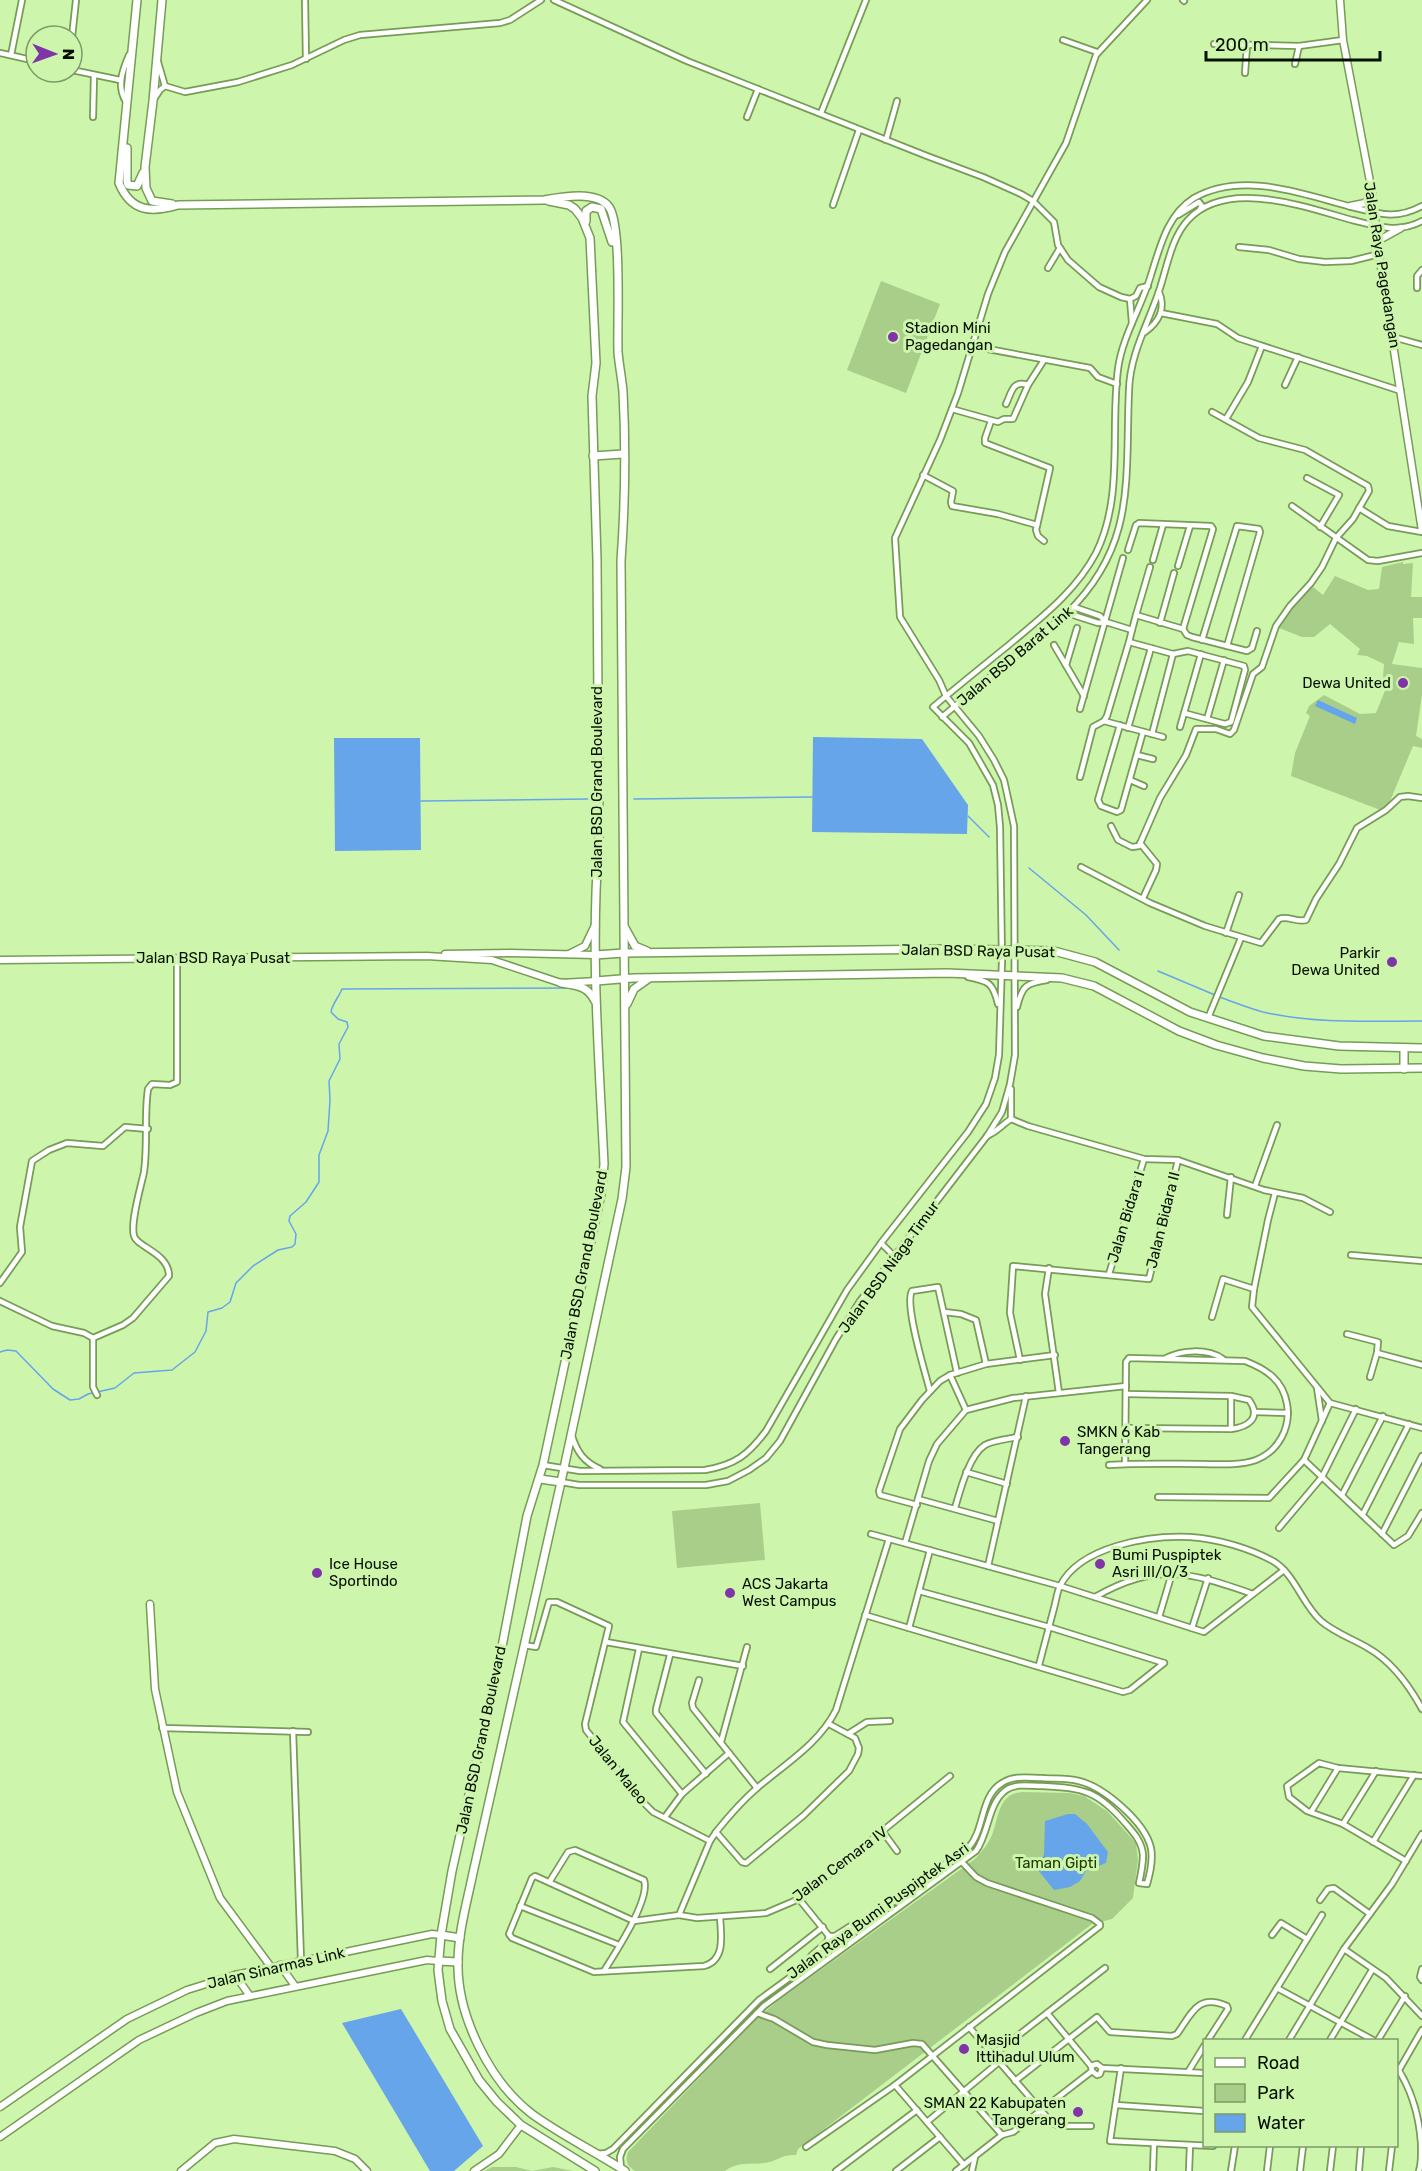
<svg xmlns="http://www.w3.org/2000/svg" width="1422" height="2171" font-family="Rubik,sans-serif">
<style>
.green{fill:#a9ce8a}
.water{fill:#66a5e9}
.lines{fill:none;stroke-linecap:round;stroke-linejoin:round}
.stream{stroke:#66a5e9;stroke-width:1.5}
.minor-casing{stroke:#779c56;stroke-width:8}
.tertiary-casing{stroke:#779c56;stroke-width:9}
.secondary-casing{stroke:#779c56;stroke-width:10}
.minor{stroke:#fff;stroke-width:4.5}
.tertiary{stroke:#fff;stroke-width:6}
.secondary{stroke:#fff;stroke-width:7}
.poi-dot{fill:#7f35a7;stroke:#cdf6ac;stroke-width:2}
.labels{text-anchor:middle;stroke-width:6;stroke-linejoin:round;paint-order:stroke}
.street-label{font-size:15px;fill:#051000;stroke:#cdf6ac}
.poi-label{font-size:15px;fill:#051000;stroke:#cdf6ac;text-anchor:start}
.park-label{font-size:15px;fill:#213b00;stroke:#cdf6ac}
</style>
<rect width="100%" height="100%" fill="#cdf6ac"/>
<g class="green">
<polygon points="881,281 940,304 906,393 847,370"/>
<polygon points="1403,562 1403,564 1413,563 1411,597 1422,597 1422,618 1413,618 1414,644 1399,642 1392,664 1422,668 1422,695 1416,736 1422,739 1422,748 1413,746 1388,806 1383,811 1291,776 1295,753 1310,716 1306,713 1309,706 1324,695 1360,714 1376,713 1386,688 1383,677 1384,664 1367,656 1357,655 1360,649 1330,624 1314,637 1302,637 1279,628 1294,606 1312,586 1323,595 1335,576 1368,590 1379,589 1382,567"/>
<polygon points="760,1503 765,1560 677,1568 672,1511"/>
<path d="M1022,1792L1070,1793L1084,1796L1107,1811L1136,1843L1138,1860L1133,1898L1112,1919L1092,1924L798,2149L796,2155C784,2155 783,2157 773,2161C755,2167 742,2159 725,2171H635C627,2166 625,2161 628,2152L756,2019L779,2000L975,1859C982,1851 988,1845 992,1835C999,1817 998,1794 1022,1792Z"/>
<polygon points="492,2167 516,2167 532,2171 553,2167 573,2171 484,2171"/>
</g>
<g class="water">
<polygon points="1318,700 1357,718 1355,724 1315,706"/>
<polygon points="813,737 922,739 968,805 967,834 812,832"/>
<polygon points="334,738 420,738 421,850 335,851"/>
<polygon points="1068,1814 1075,1814 1087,1824 1108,1852 1106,1863 1086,1871 1080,1881 1070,1887 1054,1890 1038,1870 1044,1854 1045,1821"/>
<polygon points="401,2009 483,2146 454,2171 430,2171 342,2023"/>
</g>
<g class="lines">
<g class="stream">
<polyline points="634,799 812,797"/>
<polyline points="421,801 588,799"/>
<polyline points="968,816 989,837"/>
<polyline points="1029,868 1086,915 1119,950"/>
<polyline points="1158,971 1215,995"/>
<path d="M1219,997C1234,1002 1248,1008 1263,1012C1315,1024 1369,1021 1422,1021"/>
<path d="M0,1352L7,1350L16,1351L53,1389L70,1400L79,1399L88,1394L115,1388L134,1373L172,1370L195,1352L206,1331L208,1312L222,1308L230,1302L236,1283L253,1266L278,1250L292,1247L295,1244L296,1234L289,1221L290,1216L306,1202L319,1182V1155L328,1131L330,1100L329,1081L340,1059L339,1044L348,1027L347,1022L338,1019L331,1012C332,1004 339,997 342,989L569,988"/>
</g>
<g class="minor-casing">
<g id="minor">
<polyline points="305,0 306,59"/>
<polyline points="554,0 687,61 927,156 983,177 1021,194 1033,201 1054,222 1058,245 1068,260 1099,287 1121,297 1130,299"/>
<polyline points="1183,0 1184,1"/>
<polyline points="72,37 76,0"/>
<polyline points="1063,40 1097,52"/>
<polyline points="1214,44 1299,46 1343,40"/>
<polyline points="0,53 36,61"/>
<polyline points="11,55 22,0"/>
<polyline points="1295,64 1299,46"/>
<polyline points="72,70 120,80"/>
<polyline points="1245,73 1247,45"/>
<polyline points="165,86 185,92 238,82 292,65 344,40 360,35 500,23 510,20 541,0"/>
<polyline points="154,99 160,90 165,86 158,62"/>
<path d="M127,103C116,88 122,71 129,55"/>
<polyline points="821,113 866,0"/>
<polyline points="93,117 94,75"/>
<polyline points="747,117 758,89"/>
<polyline points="886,140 897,101"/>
<polyline points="833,205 859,130"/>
<polyline points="1178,215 1199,202 1202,206 1200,209"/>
<polyline points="1239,247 1269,250 1299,259 1325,262 1351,261 1379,254"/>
<polyline points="1048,268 1060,248"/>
<polyline points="1417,288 1417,276 1422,270"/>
<polyline points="1161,313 1217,324 1238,338 1401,391"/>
<polyline points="1132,323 1130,299 1136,296 1140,288 1148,286"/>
<path d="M1145,332C1159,322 1166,308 1159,292"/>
<polyline points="1393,337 1422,345"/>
<polyline points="972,346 1090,368 1098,377 1117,384"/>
<polyline points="1285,385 1298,357"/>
<path d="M1006,404C1012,392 1012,380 1028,385L1044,360"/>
<polyline points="952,409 998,422 1004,419 1013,419 1028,385"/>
<polyline points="1226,419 1248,382 1262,346"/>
<polyline points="991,421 985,438 985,443 1050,468 1036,530 1038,536 1044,541"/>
<polyline points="923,475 953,491 951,502 952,506 998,514 1037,525"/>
<polyline points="1307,478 1339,495 1320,527"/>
<polyline points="1292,506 1368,560 1378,561 1422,553"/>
<polyline points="1359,508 1388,526 1422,532"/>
<polyline points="1128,550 1136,525 1139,523 1211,526 1213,529 1183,629"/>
<polyline points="1153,560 1163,525"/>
<polyline points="1178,566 1190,526"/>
<polyline points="1074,607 1100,616 1106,622"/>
<polyline points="1067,613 1098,623 1106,622 1132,630 1136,615 1183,629 1187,635 1192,637 1247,651 1252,648 1257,631"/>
<polyline points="1136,615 1150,567"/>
<polyline points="1160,623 1174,573"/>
<polyline points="1132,630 1129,642 1173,654 1188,651 1244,666 1245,670 1231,722 1225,724 1184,713"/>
<polyline points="1202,640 1237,526 1259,529 1260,532 1227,646"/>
<polyline points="1054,645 1084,696"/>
<polyline points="1066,665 1077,628"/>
<polyline points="1080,709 1123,558"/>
<path d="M942,717L1067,613C1137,545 1125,479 1129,390C1130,354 1148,324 1159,291C1167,268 1171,238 1188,220C1227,178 1305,207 1352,220C1376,226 1398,234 1422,221"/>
<polyline points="1207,719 1224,660"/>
<polyline points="1104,721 1163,737"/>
<polyline points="1120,725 1098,800 1101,806 1117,812 1121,810 1143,732"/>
<polyline points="1180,727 1201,654"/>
<polyline points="1128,728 1151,648"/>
<polyline points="1152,734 1173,654"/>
<polyline points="1137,755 1153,759"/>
<polyline points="1080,777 1093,727 1104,721 1107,716 1129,642"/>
<polyline points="1130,780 1144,786"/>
<polyline points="1111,826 1118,840 1132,847 1139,846 1160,798 1186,755 1196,729 1216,729 1230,734 1234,730 1253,674 1262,667 1276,626 1290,606 1311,583 1322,567 1336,538 1353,519 1369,491 1368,486 1305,450 1259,438 1212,412"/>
<polyline points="1140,843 1157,864 1156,870 1143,898"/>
<path d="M1081,867L1150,903L1205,926L1261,943L1279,919C1288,915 1296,923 1306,920L1316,899L1339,864L1357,828L1386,810L1400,797L1408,796L1422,798"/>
<polyline points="1226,933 1239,895"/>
<path d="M968,977C989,981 993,983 998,1004"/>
<path d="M1017,1007C1022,986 1026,983 1047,980"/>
<polyline points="1208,1018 1241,938"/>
<polyline points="1011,1119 1028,1126 1144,1159 1178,1160 1264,1190 1303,1198 1330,1212"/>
<polyline points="1011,1119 1011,1089"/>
<path d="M987,1136C1000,1130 1000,1126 1011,1119"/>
<polyline points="1255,1186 1277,1125"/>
<polyline points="1227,1215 1231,1177"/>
<polyline points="881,1243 894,1256"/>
<polyline points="1351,1255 1422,1261"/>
<polyline points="1049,1268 1045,1294 1059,1393"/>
<polyline points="1109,1274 1144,1159"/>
<polyline points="0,1283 22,1252 20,1227 32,1161 49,1150 67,1143 103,1146 125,1127 148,1129"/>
<polyline points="1254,1289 1268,1220 1275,1193"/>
<polyline points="0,1301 52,1326 84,1333 93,1338 93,1387 97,1395"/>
<polyline points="944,1312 961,1314 976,1320 986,1364"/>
<polyline points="1212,1317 1223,1279 1254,1289 1252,1307 1330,1403 1422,1428"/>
<polyline points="1347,1334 1378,1342 1377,1353 1422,1365"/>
<path d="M93,1338L123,1325L133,1318L169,1276C169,1253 137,1247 134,1236C130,1223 141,1186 144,1172C148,1144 144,1115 148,1089L152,1084L170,1085L177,1082V958"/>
<path d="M1166,1358C1182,1350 1207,1348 1223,1359"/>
<polyline points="1020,1360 1010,1313 1013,1266 1149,1279 1178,1160"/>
<polyline points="950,1375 966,1410"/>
<polyline points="1370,1377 1377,1353"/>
<polyline points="1317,1388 1322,1421"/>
<path d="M930,1391C925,1372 904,1304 912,1291L938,1287L957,1373"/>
<path d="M1126,1394L1231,1396L1249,1400C1262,1418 1248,1427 1231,1429L1126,1428"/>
<polyline points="1254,1412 1288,1413"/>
<polyline points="1231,1429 1231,1396"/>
<path d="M572,1436C577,1452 584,1462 600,1469"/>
<polyline points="1304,1460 1394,1545 1408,1536 1422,1513"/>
<path d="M543,1465L580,1471L705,1470C735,1465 748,1455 766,1431L847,1290L881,1243L968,1132L986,1104L995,1078L999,1055L1002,961L1000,827L998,805L993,785L969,743L933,707C958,686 984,665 1010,644C1042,617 1076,591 1096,553C1124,497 1110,429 1118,369C1122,337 1142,306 1151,275C1160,247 1167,215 1194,198C1241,171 1300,193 1348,206C1377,213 1394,221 1422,206"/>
<path d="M1109,1465C1140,1463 1170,1464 1201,1464C1219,1464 1239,1466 1256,1460C1279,1451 1291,1427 1287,1404C1283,1380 1266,1369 1245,1361L1129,1358L1126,1362L1125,1464"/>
<polyline points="966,1472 1007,1484"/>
<polyline points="561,1482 579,1485 706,1485 728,1481 749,1470 766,1458 780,1441 836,1339 860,1301 987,1136 1002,1112 1010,1084 1015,1055 1014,826 1004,780 994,760 979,736 946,696 939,680 900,617 895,538 940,440 958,393 988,294 1005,252 1066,143 1096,55 1147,0"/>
<polyline points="1342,1495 1383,1416"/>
<polyline points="1158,1497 1269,1498 1304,1460 1330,1403"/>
<polyline points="918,1499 998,1521"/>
<polyline points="917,1505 880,1495 879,1491 900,1429 922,1400 940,1381 950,1375 986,1364 1055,1355"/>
<path d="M955,1508C960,1491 969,1455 985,1445C994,1440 1008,1439 1018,1437"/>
<polyline points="1363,1514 1409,1424"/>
<polyline points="1279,1528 1322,1477 1356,1409"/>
<polyline points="871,1534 1060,1586 1204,1632 1284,1570"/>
<polyline points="1382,1534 1422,1456"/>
<polyline points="905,1543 929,1461 937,1444 966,1410 1013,1398 1126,1386"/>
<polyline points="988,1566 1026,1396"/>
<polyline points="919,1591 1049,1627 1164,1663"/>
<path d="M1095,1597C1157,1562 1190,1572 1253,1594"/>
<polyline points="865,1615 1123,1692 1130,1690 1164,1663"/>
<polyline points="1159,1617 1172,1573"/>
<polyline points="909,1628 930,1550"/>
<polyline points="1192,1628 1208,1578"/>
<polyline points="606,1642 743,1666"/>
<polyline points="524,1645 536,1647 549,1602 557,1602 609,1626 585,1724 586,1730 645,1804 653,1812 710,1841"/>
<polyline points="639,1649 623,1722 682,1794"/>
<polyline points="670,1655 656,1709 656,1713 706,1774"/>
<path d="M1039,1665C1044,1646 1049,1627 1054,1608C1056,1601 1057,1592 1060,1586C1080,1546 1150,1535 1190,1537C1218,1539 1249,1548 1273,1561C1295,1574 1302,1604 1321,1621C1335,1633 1353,1639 1368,1648C1391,1661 1410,1687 1422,1709"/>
<polyline points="699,1680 692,1703 693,1708 757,1788"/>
<polyline points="162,1728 308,1732"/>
<polyline points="293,1731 301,1960"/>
<polyline points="848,1734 867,1722 890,1721"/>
<polyline points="721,1742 747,1647"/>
<polyline points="1311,1812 1338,1768"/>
<polyline points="665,1817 682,1794 729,1753"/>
<polyline points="1343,1824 1376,1771"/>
<polyline points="716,1832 742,1862 746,1863 804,1815 849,1771 858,1754 859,1748 855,1738 829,1724"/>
<polyline points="883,1832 897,1851"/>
<polyline points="1373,1842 1414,1775"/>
<polyline points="1406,1861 1343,1824 1307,1811 1289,1797 1287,1786 1319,1763 1338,1768 1422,1776"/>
<path d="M550,1881L568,1852L575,1850L644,1880C651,1899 615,1953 604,1971"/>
<polyline points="799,1899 829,1936"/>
<polyline points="1320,1900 1328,1889 1334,1888 1370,1914"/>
<polyline points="520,1906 619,1945"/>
<polyline points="679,1915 697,1918 766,1913 799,1899 950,1776"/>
<path d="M720,1917C721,1935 726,1960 704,1966L594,1972L512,1938L509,1934L532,1878L535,1876L634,1921L679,1915L710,1841L716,1832C728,1817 742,1801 757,1788C785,1764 819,1744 836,1710L889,1539"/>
<polyline points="1272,1935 1281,1923 1307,1939"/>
<polyline points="1344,1949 1386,1978 1422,2016"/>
<polyline points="806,1963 812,1955 827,1942 829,1936 835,1936 854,1924 863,1923"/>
<polyline points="770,1969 823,1927"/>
<polyline points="1422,1969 1420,1977 1422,1980"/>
<polyline points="1277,1988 1373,2040"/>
<polyline points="757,2013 774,2019 813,2042 827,2045 875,2050 913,2043 922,2044 1002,2135"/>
<polyline points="1047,2013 1091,2066"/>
<polyline points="969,2027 1052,2123 1060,2126 1091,2126"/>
<polyline points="1245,2040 1322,1915"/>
<polyline points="1289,2040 1344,1949 1392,1884 1422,1834"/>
<polyline points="1330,2040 1372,1970"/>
<polyline points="1378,2040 1405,1996"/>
<polyline points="993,2055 1105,1968"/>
<path d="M1396,2066C1412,2090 1419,2114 1421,2143C1421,2152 1422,2162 1419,2171"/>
<polyline points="1102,2068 1204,2073"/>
<polyline points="1121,2068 1110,2141 1213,2146"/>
<polyline points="1399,2070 1422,2030"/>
<polyline points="1188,2072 1204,2046"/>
<path d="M1015,2081L1097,2017L1110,2032L1172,2036L1177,2034C1192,2013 1198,1993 1227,2006L1228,2009L1208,2040"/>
<polyline points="895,2085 964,2165"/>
<polyline points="1116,2105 1204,2111"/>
<polyline points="927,2122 999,2062"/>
<polyline points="806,2147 895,2085 1100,1926 1100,1924 1092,1918 987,1883 976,1877 960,1860"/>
<path d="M597,2154L606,2153L613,2149L759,2000L969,1847C985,1829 980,1796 1002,1783C1014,1775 1029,1778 1042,1778C1054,1779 1067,1778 1079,1781C1104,1787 1145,1822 1151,1848C1153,1859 1150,1874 1147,1884L1139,1883C1141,1874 1143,1864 1143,1855C1142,1842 1134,1833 1126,1824C1098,1791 1084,1788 1042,1786C1030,1786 1016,1783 1006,1790C988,1803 989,1833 976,1851L764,2006L623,2149L620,2157L621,2168"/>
<polyline points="836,2171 917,2110"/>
<polyline points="896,2171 940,2137"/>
<polyline points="956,2171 1002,2135 1013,2132 1092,2071 1091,2066 1097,2064 1102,2068 1100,2074 1097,2075 1092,2071"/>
<polyline points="972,2171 975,2157"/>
<polyline points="1153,2171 1154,2143"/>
<polyline points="1189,2171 1190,2145"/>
<polyline points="1231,2171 1235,2146"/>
<polyline points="1267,2171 1270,2146"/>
<polyline points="1300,2171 1303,2146"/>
<polyline points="1330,2171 1333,2146"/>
<polyline points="1359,2171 1361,2146"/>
<polyline points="1389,2171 1392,2146"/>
</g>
</g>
<g class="tertiary-casing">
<g id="tertiary">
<polyline points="1340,0 1343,40 1372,192 1379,254 1422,531"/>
<polyline points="1350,206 1365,203 1371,194"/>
<polyline points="1378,244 1381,239 1401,228"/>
<polyline points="445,954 511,953 595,955"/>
<polyline points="569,954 585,946 595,925"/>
<polyline points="0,960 427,956 492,960 561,983 596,981"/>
<polyline points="150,1604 155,1689 177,1792 220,1898 271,1967"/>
<polyline points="280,1965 295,1986"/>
<polyline points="235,1975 250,1996"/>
<polyline points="0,2107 127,2019 187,1990 235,1975 432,1934 441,1935"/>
<polyline points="0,2137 139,2040 196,2013 227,2001 427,1960 438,1961"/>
<polyline points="181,2171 215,2143 234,2139 335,2151 355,2159 367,2171"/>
<polyline points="474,2171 499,2154 521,2125"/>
</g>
</g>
<g class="secondary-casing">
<g id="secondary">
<path d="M137,0L119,183C131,212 151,213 178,205L544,200C561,197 597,190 609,207C622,225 617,325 618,352C619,365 622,379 623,392C626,448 625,505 621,561L626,1167L622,1199L561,1482L473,1873C467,1902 458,1933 458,1963C457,2016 490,2082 532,2114C561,2135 594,2151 625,2171"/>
<polyline points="162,0 153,101 145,167 146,188 152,201 172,204"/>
<polyline points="127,148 127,181 128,185 137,186 143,173"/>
<path d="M549,201L569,205L575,209L582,218L590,238L596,363L592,396L597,560L599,841C590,948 599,1056 604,1164L601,1194L543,1465L527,1516L500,1657L452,1871L441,1935L438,1970L442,2001L450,2029L479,2080L497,2102L521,2125L595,2171"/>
<polyline points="586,221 586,211 592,207 601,209 612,242"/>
<polyline points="593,456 623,454"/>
<polyline points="625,928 635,946 647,951"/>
<polyline points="595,955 624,953 948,949 1054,951 1095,962 1190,1012 1264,1036 1339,1046 1422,1048"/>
<polyline points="596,981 633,978 947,973 1062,978 1094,986 1179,1031 1216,1045 1263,1058 1304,1066 1341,1069 1422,1068"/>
<path d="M561,983C576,985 588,986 595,1001"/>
<polyline points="627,1004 634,989 648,979"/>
<polyline points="1404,1048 1404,1069"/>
<polyline points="540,1479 561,1482"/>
<polyline points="441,1935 460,1938"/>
<polyline points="438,1961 458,1962"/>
</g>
</g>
<use href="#minor" class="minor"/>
<use href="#tertiary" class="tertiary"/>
<use href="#secondary" class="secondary"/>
</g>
<g class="poi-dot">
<circle cx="893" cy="337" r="6"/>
<circle cx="1403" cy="683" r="6"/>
<circle cx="1392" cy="962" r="6"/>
<circle cx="1065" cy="1441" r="6"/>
<circle cx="1100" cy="1564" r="6"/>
<circle cx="317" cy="1573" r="6"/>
<circle cx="730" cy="1593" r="6"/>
<circle cx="964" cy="2049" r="6"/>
<circle cx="1078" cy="2112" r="6"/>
</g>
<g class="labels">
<g class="street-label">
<text transform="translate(1382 265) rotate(81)" y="5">Jalan Raya Pagedangan</text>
<text transform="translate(1015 656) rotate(-40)" y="5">Jalan BSD Barat Link</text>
<text transform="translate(597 782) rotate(-90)" y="5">Jalan BSD Grand Boulevard</text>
<text transform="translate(978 951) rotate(1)" y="5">Jalan BSD Raya Pusat</text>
<text x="213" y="963">Jalan BSD Raya Pusat</text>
<text transform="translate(1126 1217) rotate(-73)" y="5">Jalan Bidara I</text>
<text transform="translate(1163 1220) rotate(-76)" y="5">Jalan Bidara II</text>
<text transform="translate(584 1265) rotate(-79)" y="5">Jalan BSD Grand Boulevard</text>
<text transform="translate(889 1267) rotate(-54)" y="5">Jalan BSD Niaga Timur</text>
<text transform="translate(481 1740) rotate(-78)" y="5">Jalan BSD Grand Boulevard</text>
<text transform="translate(618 1770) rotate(51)" y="5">Jalan Maleo</text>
<text transform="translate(840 1864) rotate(-37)" y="5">Jalan Cemara IV</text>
<text transform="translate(878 1911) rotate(-36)" y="5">Jalan Raya Bumi Puspiptek Asri</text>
<text transform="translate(276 1968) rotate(-13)" y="5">Jalan Sinarmas Link</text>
</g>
<g class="poi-label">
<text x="905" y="333">Stadion Mini<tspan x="905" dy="17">Pagedangan</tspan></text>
<text x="1391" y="688" text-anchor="end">Dewa United</text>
<text x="1380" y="958" text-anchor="end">Parkir<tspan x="1380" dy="17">Dewa United</tspan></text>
<text x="1077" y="1437">SMKN 6 Kab<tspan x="1077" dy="17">Tangerang</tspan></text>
<text x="1112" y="1560">Bumi Puspiptek<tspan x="1112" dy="17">Asri III/O/3</tspan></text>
<text x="329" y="1569">Ice House<tspan x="329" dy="17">Sportindo</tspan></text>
<text x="742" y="1589">ACS Jakarta<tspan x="742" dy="17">West Campus</tspan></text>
<text x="976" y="2045">Masjid<tspan x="976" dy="17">Ittihadul Ulum</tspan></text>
<text x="1066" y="2108" text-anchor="end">SMAN 22 Kabupaten<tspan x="1066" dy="17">Tangerang</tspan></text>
</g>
<g class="park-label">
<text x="1056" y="1868">Taman Gipti</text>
</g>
</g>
<rect x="1203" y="2039" width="195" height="108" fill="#cdf6ac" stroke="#7d9a67" stroke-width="1.5"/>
<rect x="1215" y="2058" width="30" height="9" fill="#ffffff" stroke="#7d9a67" stroke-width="1.5"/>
<text x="1257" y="2069" font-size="18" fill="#051000">Road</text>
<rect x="1215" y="2084" width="30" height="18" fill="#a9ce8a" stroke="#7d9a67" stroke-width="1.5"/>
<text x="1257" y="2099" font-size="18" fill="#051000">Park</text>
<rect x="1215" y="2114" width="30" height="18" fill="#66a5e9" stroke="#7d9a67" stroke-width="1.5"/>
<text x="1257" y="2129" font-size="18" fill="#051000">Water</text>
<g transform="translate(54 54) rotate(91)"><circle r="28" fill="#cdf6ac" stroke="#7d9a67" stroke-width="1.5"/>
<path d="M0-4.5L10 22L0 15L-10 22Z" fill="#7f35a7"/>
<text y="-9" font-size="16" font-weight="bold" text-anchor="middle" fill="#051000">N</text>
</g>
<path d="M1206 51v9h174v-9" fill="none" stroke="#051000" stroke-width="3"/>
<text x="1215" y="51" font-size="18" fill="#051000" stroke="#cdf6ac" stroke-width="4.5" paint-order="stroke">200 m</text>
</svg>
